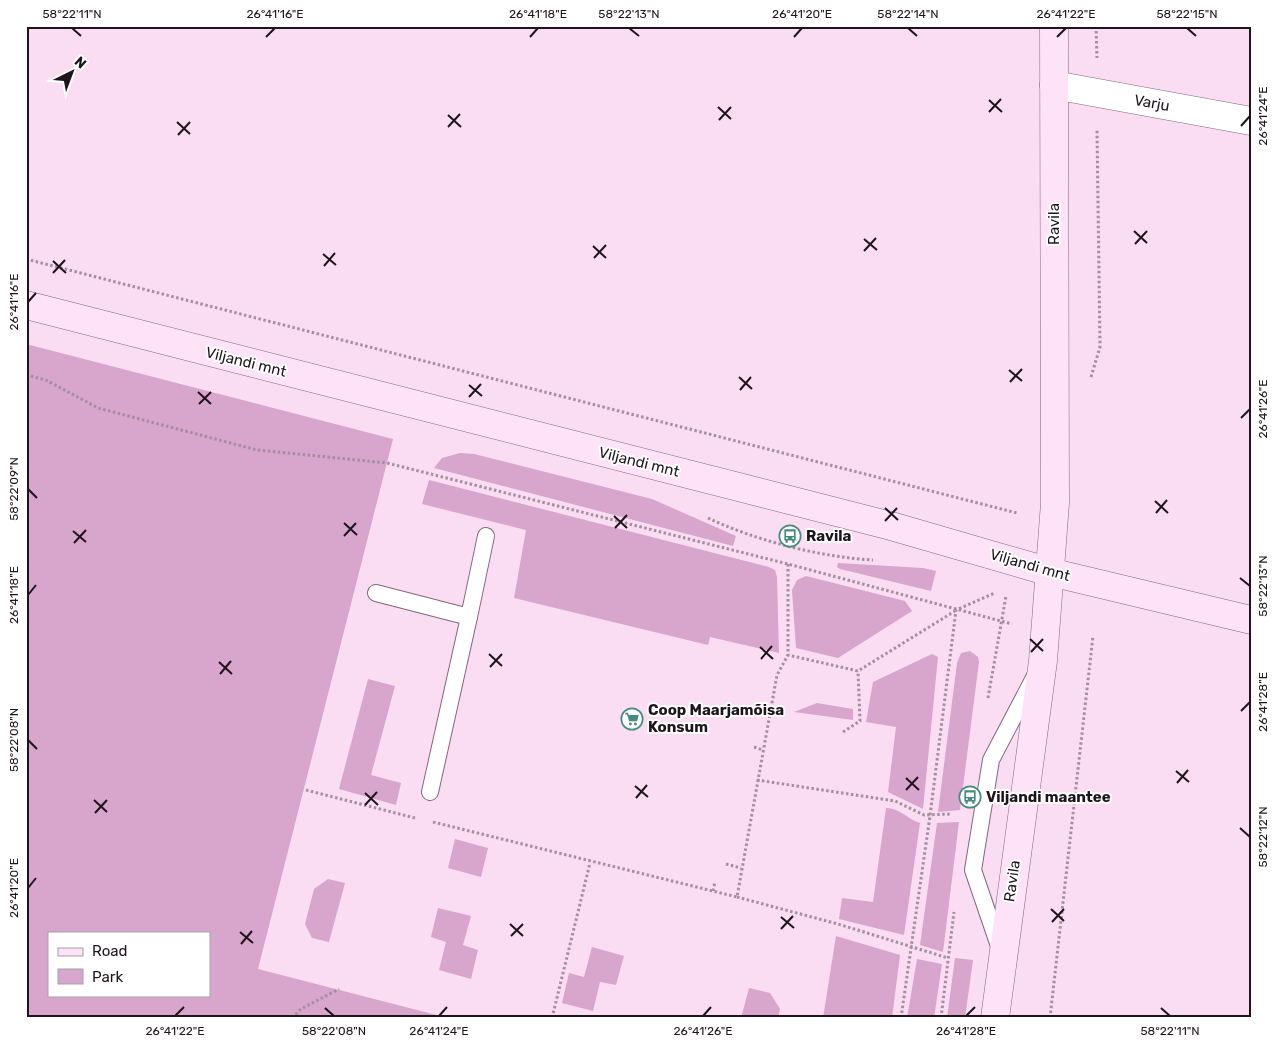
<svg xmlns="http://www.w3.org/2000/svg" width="1277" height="1044" font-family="Rubik,sans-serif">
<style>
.green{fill:#d8a5cd;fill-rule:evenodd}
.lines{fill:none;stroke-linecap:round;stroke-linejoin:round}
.lane-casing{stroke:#81687b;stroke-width:18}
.street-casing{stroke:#81687b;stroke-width:29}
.secondary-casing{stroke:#81687b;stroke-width:29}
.path{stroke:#a48e9f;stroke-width:3;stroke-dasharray:2.5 2.5;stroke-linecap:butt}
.lane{stroke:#fff;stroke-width:16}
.street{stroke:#fff;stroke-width:28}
.secondary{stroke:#fde2f8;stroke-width:28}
.ticks{fill:none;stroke:#1e141c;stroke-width:2}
.labels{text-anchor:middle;stroke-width:4;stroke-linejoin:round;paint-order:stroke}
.street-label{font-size:15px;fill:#1e141c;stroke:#fff}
.poi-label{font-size:15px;font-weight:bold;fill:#1e141c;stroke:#fff;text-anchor:start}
.neatline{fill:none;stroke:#1e141c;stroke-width:2}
.ticks-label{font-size:12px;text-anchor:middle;fill:#1e141c}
</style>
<rect width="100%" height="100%" fill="#faddf3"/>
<g class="green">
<path d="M26,344L393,439L258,969L448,1018H26ZM49,933H209V995H49Z"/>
<polygon points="460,453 474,454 652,499 736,536 733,546 434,468 442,458"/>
<polygon points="429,480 769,567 775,570 777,577 779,653 710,637 708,645 514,598 526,530 422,504"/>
<polygon points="838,563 923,568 936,571 931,591 840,569 837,567"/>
<polygon points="806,576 905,601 912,611 838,658 796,648 792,590 797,580"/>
<polygon points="970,651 978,657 979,662 960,810 938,812 957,663 961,653"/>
<polygon points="932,654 938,657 923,809 888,792 896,727 866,722 873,682"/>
<polygon points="368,679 395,686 371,775 401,783 396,805 339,789"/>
<polygon points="817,703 853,709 853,720 794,712"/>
<path d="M886,808C900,808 907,819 920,823L904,935L839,919L842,898L873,902Z"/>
<polygon points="959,822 943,952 920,945 937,823"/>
<polygon points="455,839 488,848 481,877 448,868"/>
<polygon points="328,879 345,883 329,942 312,938 305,924 314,889"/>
<polygon points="438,908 471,916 463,945 478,950 471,979 439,970 446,942 431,937"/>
<polygon points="836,936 900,955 892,1018 823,1018"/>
<polygon points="592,947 624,956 616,985 600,982 593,1011 562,1003 569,973 584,977"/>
<polygon points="955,958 973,960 965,1018 947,1018"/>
<polygon points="917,959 942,964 934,1018 907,1018"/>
<polygon points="749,988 770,993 780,1009 778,1018 741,1018"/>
</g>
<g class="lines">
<g class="lane-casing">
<g id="lane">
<polyline points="376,593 469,617 430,792"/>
<polyline points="469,617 486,536"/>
<polyline points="1000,949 973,870 991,760 1035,676"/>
</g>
</g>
<g class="street-casing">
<polyline id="street" points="1054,85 1251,121"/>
</g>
<g class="secondary-casing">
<g id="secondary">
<polyline points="26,305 891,526 1050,572 1251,620"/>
<polyline points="995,1018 1043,661 1055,503 1054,26"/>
</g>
</g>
<g class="path">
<polyline points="1096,26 1097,58"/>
<polyline points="26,259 1017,513"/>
<polyline points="26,375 46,380 98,408 257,450 387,463 788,564 1012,624"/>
<polyline points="1091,377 1100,347 1097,129"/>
<path d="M708,518C757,541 820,557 873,560"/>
<polyline points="788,564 788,655 858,671 955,611"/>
<polyline points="988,698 1006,596"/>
<polyline points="843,732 860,721 858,671"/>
<polyline points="754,747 763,750"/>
<polyline points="757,780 895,801 924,815 952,814"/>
<polyline points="306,790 415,818"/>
<polyline points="433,822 737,897 777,675 788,655"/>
<polyline points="726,864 741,868"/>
<polyline points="713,891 715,882"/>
<polyline points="737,897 838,924 948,958"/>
<polyline points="292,1018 301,1009 339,989"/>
<polyline points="552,1018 590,863"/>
<polyline points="901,1018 930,816 956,610 995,593"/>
<polyline points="941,1018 954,912"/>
<polyline points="1050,1018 1093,636"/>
</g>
<use href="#lane" class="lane"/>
<use href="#street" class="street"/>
<use href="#secondary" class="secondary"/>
</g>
<path class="ticks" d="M72,28L81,36M629,28L639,36M908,28L917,36M1187,28L1196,36M266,37L275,28M530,37L538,28M794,37L802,28M1057,37L1066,28M989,100L1002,112M718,107L731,119M989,112L1001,99M448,115L461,127M719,120L731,107M177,122L190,134M1241,126L1250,116M448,127L460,114M178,135L190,122M1134,231L1147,243M864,239L877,250M1135,244L1147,231M593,246L606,258M864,251L876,238M323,254L336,265M594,258L606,245M53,261L66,273M324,266L335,253M53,273L65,260M28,302L36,293M1009,370L1022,381M739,377L752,389M1010,382L1022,369M469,385L482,396M740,390L751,377M198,392L211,404M469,397L481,384M199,404L211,392M1241,418L1250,409M28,489L37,498M1155,501L1168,513M885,508L898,520M1156,513L1167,500M614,516L627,528M885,521L897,508M344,523L357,535M615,528L627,515M73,531L86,542M344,536L356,523M74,543L86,530M1240,578L1250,586M28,595L36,585M1030,639L1043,651M760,647L773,659M1031,652L1043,639M489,654L502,666M761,659L772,646M219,662L232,674M490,667L502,654M220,674L231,661M1241,711L1250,702M28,740L37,749M1176,771L1189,782M906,778L919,790M1177,783L1188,770M635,786L648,797M906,790L918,777M365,793L378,805M636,798L647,785M94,800L107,812M365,805L377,792M95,813L107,800M1240,828L1250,837M28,888L36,878M1051,909L1064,921M781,917L794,928M1052,922L1064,909M510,924L523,936M781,929L793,916M240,932L253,943M511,936L523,924M241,944L252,931M325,1008L334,1016M1161,1008L1170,1016M175,1016L184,1007M439,1016L447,1007M703,1016L711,1007M966,1016L975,1007"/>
<defs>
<g id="bus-ring" transform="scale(1.125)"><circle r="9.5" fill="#fff" stroke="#478b7e" stroke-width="1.5"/><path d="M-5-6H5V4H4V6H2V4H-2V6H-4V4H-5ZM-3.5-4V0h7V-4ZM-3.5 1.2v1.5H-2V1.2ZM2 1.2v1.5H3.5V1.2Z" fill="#478b7e"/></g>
<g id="supermarket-ring" transform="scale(1.125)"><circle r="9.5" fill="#fff" stroke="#478b7e" stroke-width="1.5"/><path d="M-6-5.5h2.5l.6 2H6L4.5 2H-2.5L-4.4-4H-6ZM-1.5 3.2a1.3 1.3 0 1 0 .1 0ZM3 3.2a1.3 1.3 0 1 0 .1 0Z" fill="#478b7e"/></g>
</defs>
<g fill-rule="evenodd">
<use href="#bus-ring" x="790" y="536"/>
<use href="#supermarket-ring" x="632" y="719"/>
<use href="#bus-ring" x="970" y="797"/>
</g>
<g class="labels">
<g class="street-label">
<text transform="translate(1152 103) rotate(10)" y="5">Varju</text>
<text transform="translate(1054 224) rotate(-90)" y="5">Ravila</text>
<text transform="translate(246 362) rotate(14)" y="5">Viljandi mnt</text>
<text transform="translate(639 462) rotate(14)" y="5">Viljandi mnt</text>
<text transform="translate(1030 565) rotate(16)" y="5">Viljandi mnt</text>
<text transform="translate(1012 881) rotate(-82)" y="5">Ravila</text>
</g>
<g class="poi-label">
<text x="806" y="541">Ravila</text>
<text x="648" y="715">Coop Maarjamõisa<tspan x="648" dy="17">Konsum</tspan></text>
<text x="986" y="802">Viljandi maantee</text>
</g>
</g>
<rect width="1277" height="1044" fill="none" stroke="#ffffff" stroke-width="55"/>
<rect x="48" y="932" width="162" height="65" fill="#ffffff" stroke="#a5a1a4"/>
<rect x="58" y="948" width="25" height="8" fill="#fde2f8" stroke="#a5a1a4"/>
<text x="92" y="956" font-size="15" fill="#1e141c">Road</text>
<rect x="58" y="969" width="25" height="15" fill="#d8a5cd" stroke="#a5a1a4"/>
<text x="92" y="982" font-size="15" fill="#1e141c">Park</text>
<g transform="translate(72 72) rotate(42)" stroke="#ffffff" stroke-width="4" paint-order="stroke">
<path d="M0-4L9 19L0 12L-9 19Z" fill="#1e141c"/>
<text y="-8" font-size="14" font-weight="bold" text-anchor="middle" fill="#1e141c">N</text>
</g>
<rect x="28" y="28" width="1222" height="988" class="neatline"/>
<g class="ticks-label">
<text x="72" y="18">58°22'11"N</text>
<text x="275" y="18">26°41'16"E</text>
<text x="538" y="18">26°41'18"E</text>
<text x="629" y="18">58°22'13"N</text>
<text x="802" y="18">26°41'20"E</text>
<text x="908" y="18">58°22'14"N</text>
<text x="1066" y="18">26°41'22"E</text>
<text x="1187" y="18">58°22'15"N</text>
<text transform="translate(1263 116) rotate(-90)" y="4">26°41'24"E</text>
<text transform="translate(14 302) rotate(-90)" y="4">26°41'16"E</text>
<text transform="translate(1263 409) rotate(-90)" y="4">26°41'26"E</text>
<text transform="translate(14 489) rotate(-90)" y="4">58°22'09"N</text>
<text transform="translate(1263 586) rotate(-90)" y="4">58°22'13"N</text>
<text transform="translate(14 595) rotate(-90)" y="4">26°41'18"E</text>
<text transform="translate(1263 702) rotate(-90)" y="4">26°41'28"E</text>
<text transform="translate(14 740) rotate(-90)" y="4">58°22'08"N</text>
<text transform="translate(1263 837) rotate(-90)" y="4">58°22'12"N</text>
<text transform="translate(14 888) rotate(-90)" y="4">26°41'20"E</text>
<text x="175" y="1035">26°41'22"E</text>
<text x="334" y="1035">58°22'08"N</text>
<text x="439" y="1035">26°41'24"E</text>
<text x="703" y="1035">26°41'26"E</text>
<text x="966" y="1035">26°41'28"E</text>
<text x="1170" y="1035">58°22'11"N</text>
</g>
</svg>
